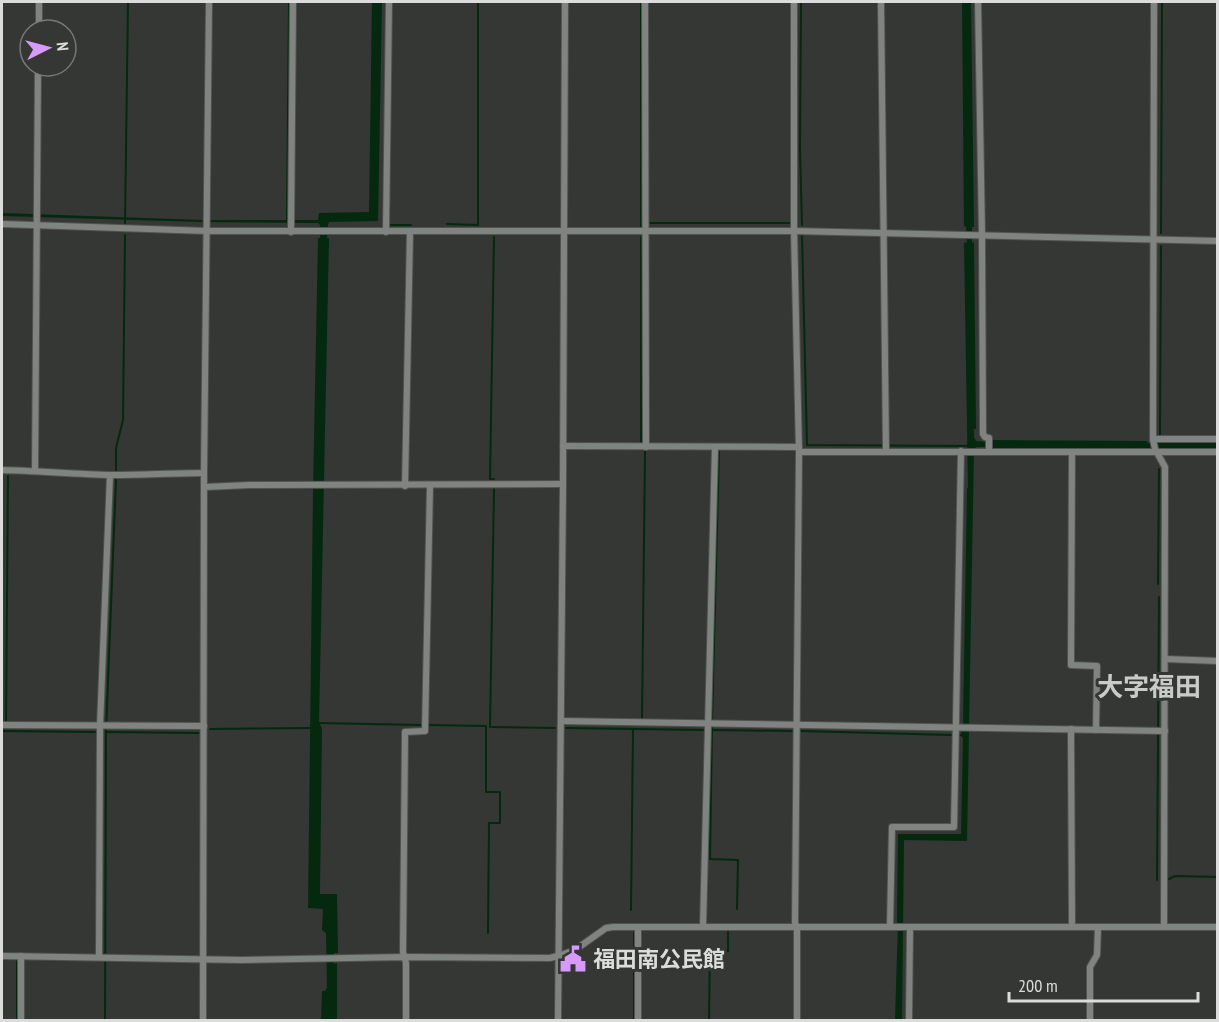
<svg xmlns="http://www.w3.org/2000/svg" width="1219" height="1022" font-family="'PT Sans Narrow','Noto Sans JP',sans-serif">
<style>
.water{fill:#04290f}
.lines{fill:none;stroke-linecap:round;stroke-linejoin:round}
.stream{stroke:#04290f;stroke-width:2}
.minor-casing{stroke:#515351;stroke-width:8}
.minor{stroke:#808481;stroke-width:6}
.labels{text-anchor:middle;stroke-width:6;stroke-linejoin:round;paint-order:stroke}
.poi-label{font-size:22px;font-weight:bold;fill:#dbdcdb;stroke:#343734;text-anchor:start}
.quarter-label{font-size:26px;font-weight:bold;fill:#c8ccc8;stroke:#343734}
</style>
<rect width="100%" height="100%" fill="#343734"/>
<g class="water">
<polygon points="372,2 382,2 378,221 329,222 328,225 327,238 329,238 319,723 322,728 320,894 337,894 338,953 334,953 334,964 337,963 337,1020 321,1020 322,991 325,991 327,988 326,933 322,930 323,909 308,908 313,491 318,238 320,238 320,225 318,223 202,222 2,216 2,213 202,220 318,220 319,213 369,212"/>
<polygon points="962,2 971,2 974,227 972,227 972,242 974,243 976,429 974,429 974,437 976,441 987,442 993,440 1147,441 1148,443 1157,443 1158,441 1217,442 1217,450 1162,449 1160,448 1148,448 1148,449 993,448 993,447 976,447 974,450 967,841 904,840 902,1020 895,1020 898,923 897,922 898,834 961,834 963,738 961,736 951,735 951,734 961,734 961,732 963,731 964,725 963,724 967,489 968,487 964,243 967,242 966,227 964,226"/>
</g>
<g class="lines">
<g class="stream">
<polyline points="801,2 800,149 802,225"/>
<polyline points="287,221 289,2"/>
<polyline points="125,223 128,2"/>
<polyline points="650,223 790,223"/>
<polyline points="447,224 478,225 478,2"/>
<polyline points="389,225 411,225"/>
<polyline points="641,226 641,2"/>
<polyline points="1161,233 1162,2"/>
<polyline points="802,236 807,445 966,446 970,444"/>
<polyline points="494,237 490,479 494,479"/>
<polyline points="641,237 641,442"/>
<polyline points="1160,436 1161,246"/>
<polyline points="1158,584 1159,469"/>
<polyline points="642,719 645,451"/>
<polyline points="712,720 719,451"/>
<polyline points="6,721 8,476"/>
<polyline points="318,723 421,725"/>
<polyline points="428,725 486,726"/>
<polyline points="486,726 486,792 500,792 500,823 489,823 488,933"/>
<polyline points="490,727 494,489"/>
<polyline points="492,727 555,728"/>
<polyline points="712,727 710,859 738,860 737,909"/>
<polyline points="566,728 703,730"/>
<polyline points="210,729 312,728"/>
<polyline points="712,730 793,731"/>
<polyline points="2,731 95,732"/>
<polyline points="801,731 951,735"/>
<polyline points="106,732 199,733"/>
<polyline points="2,767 2,731"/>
<polyline points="1169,879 1175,876 1218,877"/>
<polyline points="1157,880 1159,597"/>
<polyline points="631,910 633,729"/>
<polyline points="17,1020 17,961"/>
<polyline points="105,1020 106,732 116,480 116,448 123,420 125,235"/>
<polyline points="634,1020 634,933"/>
<polyline points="709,1020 710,951 728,951 728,932"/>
</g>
<g class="minor-casing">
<g id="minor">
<polyline points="645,2 646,447"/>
<polyline points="794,2 794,231 799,452 795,923 797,927 797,1020"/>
<polyline points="881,2 886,451"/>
<polyline points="978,2 982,235 983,434 985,437 989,438 989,451"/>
<polyline points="1154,2 1153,439 1155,449 1165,467 1164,927"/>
<polyline points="39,30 39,2"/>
<polyline points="2,224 207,231 794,231 1218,241"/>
<polyline points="291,232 293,2"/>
<polyline points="386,232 389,2"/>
<polyline points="1153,439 1218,439"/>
<polyline points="563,446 799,447"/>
<polyline points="799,452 1218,452"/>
<polyline points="1072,452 1071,665 1097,666 1096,730"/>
<path d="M2,470C38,471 75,474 112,475C143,475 174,473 204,473"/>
<polyline points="35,471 38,66"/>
<polyline points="405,486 410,232"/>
<polyline points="205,487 249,485 563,484"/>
<polyline points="1165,659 1218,661"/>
<polyline points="561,721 1165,731"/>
<polyline points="2,725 204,726"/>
<polyline points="1071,729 1072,926"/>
<polyline points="703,927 715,447"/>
<polyline points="890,927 892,827 954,827 961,451"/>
<polyline points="2,956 242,960 404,957 550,958 558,956 575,950 606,928 613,927 1218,927"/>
<polyline points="99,957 100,726 110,475"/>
<polyline points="21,1020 21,956"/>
<polyline points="203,1020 204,473 209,2"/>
<polyline points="406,1020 406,963 403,952 405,732 425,731 430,485"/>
<polyline points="558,1020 563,484 565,2"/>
<polyline points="638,1020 638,927"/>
<polyline points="909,1020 910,927"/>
<polyline points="1090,1020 1090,967 1097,955 1098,927"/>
</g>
</g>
<use href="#minor" class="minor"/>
</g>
<defs>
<g id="civic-bare" transform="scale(2.07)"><path d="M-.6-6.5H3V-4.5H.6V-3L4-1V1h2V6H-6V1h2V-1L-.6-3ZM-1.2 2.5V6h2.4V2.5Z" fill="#d69bfa" stroke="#343734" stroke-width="2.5" paint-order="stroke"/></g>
</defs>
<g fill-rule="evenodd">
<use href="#civic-bare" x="573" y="959"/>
</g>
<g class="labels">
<g class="poi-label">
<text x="593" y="967">福田南公民館</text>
</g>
<g class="quarter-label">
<text x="1149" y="696">大字福田</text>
</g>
</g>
<rect width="1219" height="1022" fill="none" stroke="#dbdcdb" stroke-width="6"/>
<g transform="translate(48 48) rotate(84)"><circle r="28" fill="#343734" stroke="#777977" stroke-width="1.5"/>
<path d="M0-4.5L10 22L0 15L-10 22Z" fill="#d69bfa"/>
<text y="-9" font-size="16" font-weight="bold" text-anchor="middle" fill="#dbdcdb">N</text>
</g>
<path d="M1009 992v9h189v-9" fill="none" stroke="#dbdcdb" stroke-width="3"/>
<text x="1018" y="992" font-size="18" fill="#dbdcdb" stroke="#343734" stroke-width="4.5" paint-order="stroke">200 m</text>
</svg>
